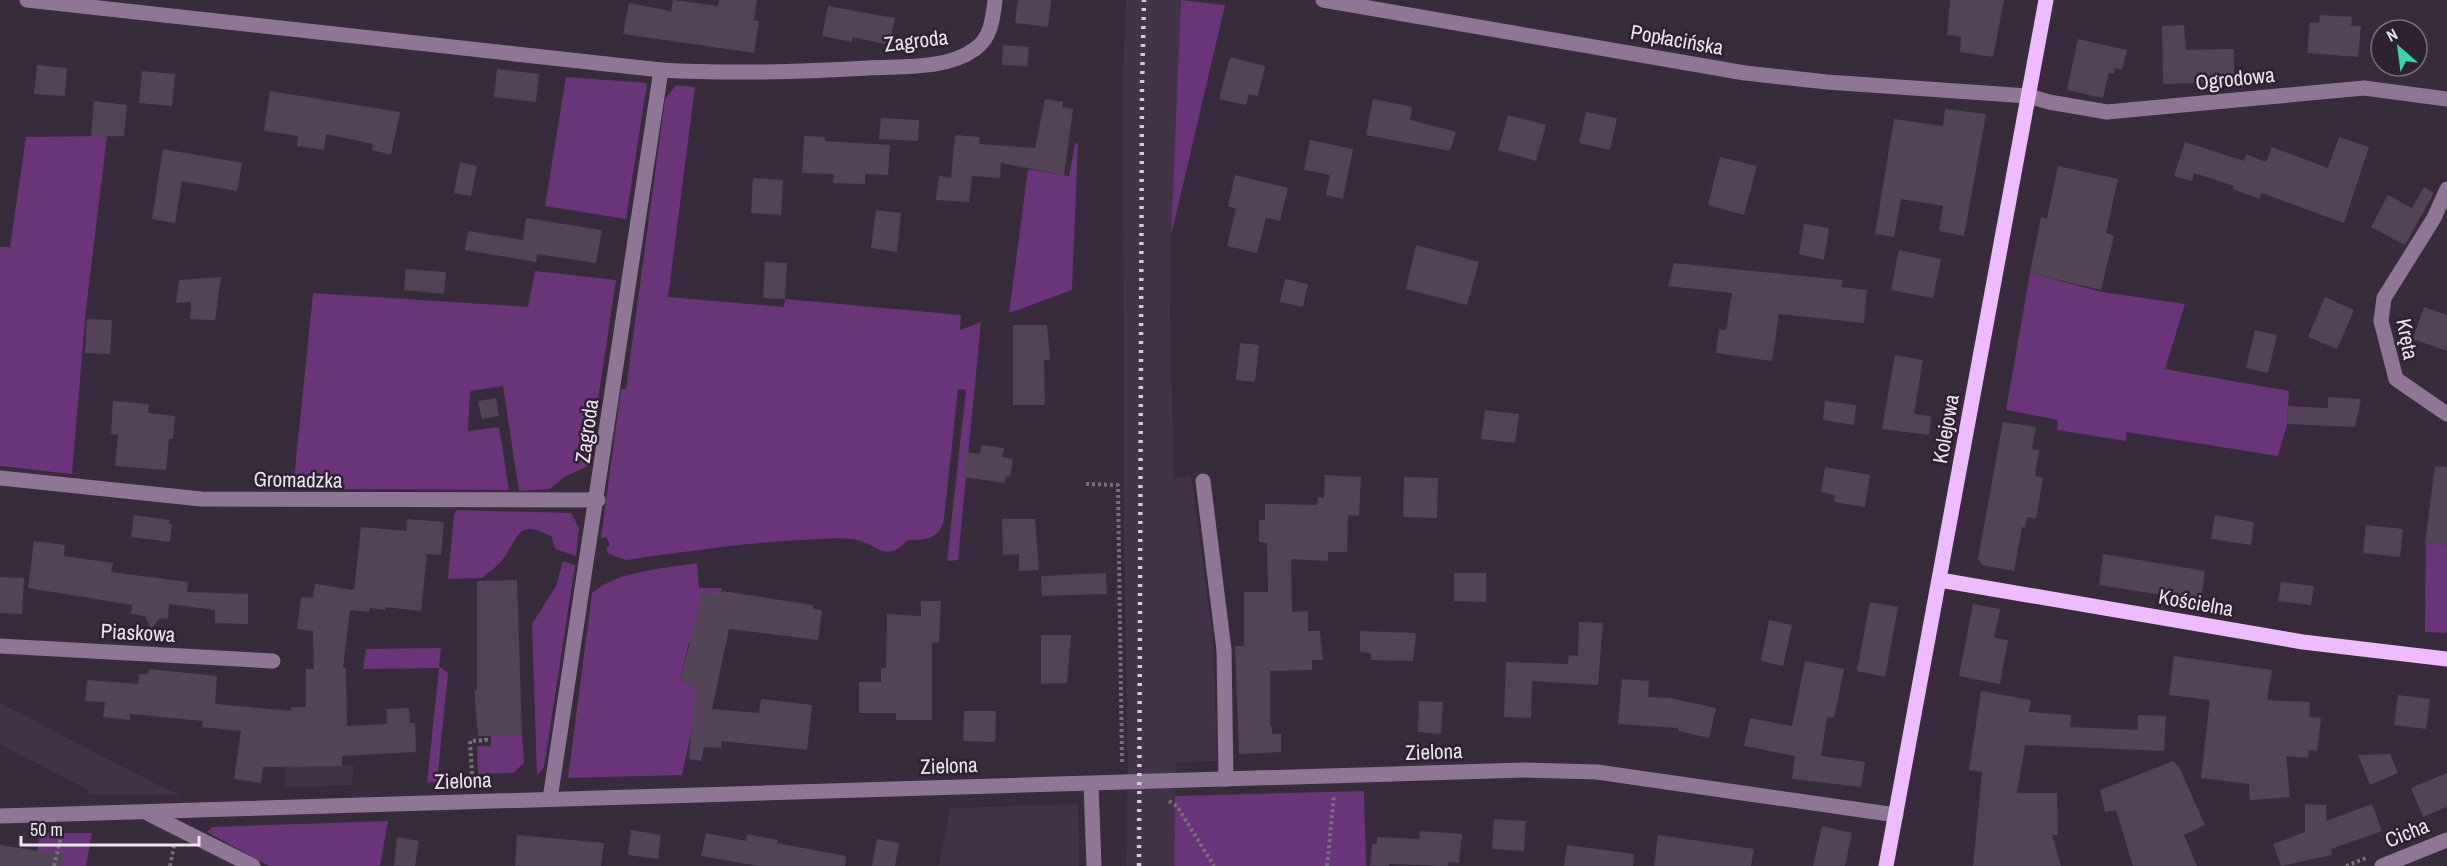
<svg xmlns="http://www.w3.org/2000/svg" width="2447" height="866" font-family="'Archivo Narrow',sans-serif">
<style>
.built{fill:#433349}
.green{fill:#693478}
.building{fill:#524456}
.lines{fill:none;stroke-linecap:round;stroke-linejoin:round}
.path{stroke:#796e7d;stroke-width:4;stroke-dasharray:3 3;stroke-linecap:butt}
.minor{stroke:#8f7697;stroke-width:15}
.major{stroke:#ebf;stroke-width:15}
.rail{stroke:#d4cbd6;stroke-width:4.5;stroke-dasharray:3 6;stroke-linecap:butt}
.labels{text-anchor:middle;stroke-width:5;stroke-linejoin:round;paint-order:stroke}
.street-label{font-size:21px;fill:#ede4ef;stroke:#2e2132}
</style>
<rect width="100%" height="100%" fill="#382b3c"/>
<g class="built">
<polygon points="1126,0 1181,0 1171,236 1170,316 1174,479 1191,475 1213,638 1217,761 1176,762 1174,866 1126,866 1128,769 1124,528 1123,77"/>
<polygon points="0,703 158,785 181,795 89,794 89,790 0,744"/>
<polygon points="285,748 342,748 342,765 354,766 351,785 285,787"/>
<polygon points="1078,804 1079,866 939,866 950,808"/>
</g>
<g class="green">
<polygon points="1181,0 1225,5 1171,236"/>
<polygon points="566,77 647,83 626,219 545,206"/>
<path d="M676,85L695,87L668,297L784,307L785,299L961,315L960,330L981,322L958,560L947,561L966,390L958,389L944,519C940,539 926,540 908,540C884,566 876,541 851,539C834,537 817,540 800,540C742,543 684,552 626,560L609,554L606,549L610,545L606,537L601,538L621,389H626L665,99Z"/>
<polygon points="107,136 86,309 72,474 0,466 0,247 10,247 26,137"/>
<polygon points="1075,143 1078,144 1072,290 1009,313 1028,169 1069,176"/>
<polygon points="535,271 616,280 588,466 564,477 550,489 519,491 503,386 470,391 468,431 499,427 509,490 293,489 313,293 528,307"/>
<polygon points="2030,273 2102,292 2185,304 2165,369 2289,391 2287,424 2278,456 2126,432 2126,441 2057,430 2058,420 2006,410"/>
<path d="M457,510L571,513L579,528L576,556L555,549L552,537C517,518 520,536 503,559C498,566 489,572 482,578L448,579L454,515Z"/>
<polygon points="2426,543 2447,545 2447,633 2425,632"/>
<polygon points="563,561 575,565 544,767 537,776 532,624 556,586"/>
<path d="M697,563L699,588H722L709,645L689,642L680,682L701,687L682,775L568,778L592,593C619,570 663,569 697,563Z"/>
<polygon points="441,648 439,666 448,673 437,782 427,783 439,668 363,669 366,649"/>
<polygon points="491,735 522,735 524,763 513,773 478,774 477,746 491,746"/>
<polygon points="1364,791 1366,866 1174,866 1175,796"/>
<polygon points="388,821 380,866 269,866 207,832 212,827"/>
<polygon points="40,833 92,833 86,866 35,866"/>
</g>
<g class="building">
<polygon points="673,0 718,6 719,0 757,0 754,20 759,21 754,53 623,34 629,3 671,11"/>
<polygon points="1018,0 1051,0 1048,27 1015,23"/>
<polygon points="1950,0 2004,0 1993,57 1960,52 1961,37 1947,35"/>
<polygon points="828,6 895,18 889,45 853,37 852,42 822,36"/>
<polygon points="2320,15 2352,17 2351,26 2361,26 2358,57 2307,53 2310,22 2319,23"/>
<polygon points="2184,25 2186,50 2234,49 2234,82 2163,84 2162,26"/>
<polygon points="2078,39 2127,50 2122,70 2115,68 2114,74 2109,73 2103,98 2067,90"/>
<polygon points="1003,45 1029,47 1027,66 1002,65"/>
<polygon points="1230,57 1265,66 1258,96 1249,94 1246,105 1219,99"/>
<polygon points="37,65 67,68 65,96 34,94"/>
<polygon points="497,69 539,74 536,102 494,97"/>
<polygon points="142,71 175,74 172,106 139,103"/>
<polygon points="270,91 400,112 391,155 372,150 373,144 326,134 324,150 297,146 298,136 264,131"/>
<polygon points="1045,99 1063,102 1062,107 1073,109 1064,175 1001,163 1000,178 972,176 969,202 936,200 939,176 951,178 955,135 980,137 979,144 1035,148"/>
<polygon points="1373,99 1412,107 1410,120 1456,132 1450,151 1366,135"/>
<polygon points="94,101 127,105 124,136 91,137"/>
<polygon points="1945,109 1986,114 1964,236 1939,231 1943,206 1901,199 1894,237 1875,234 1894,119 1943,126"/>
<polygon points="1586,112 1617,118 1610,150 1579,143"/>
<polygon points="1508,115 1546,125 1536,161 1498,150"/>
<polygon points="881,118 919,120 918,141 879,139"/>
<polygon points="804,136 825,137 825,141 890,145 888,175 865,174 865,184 833,183 834,174 802,173"/>
<polygon points="2339,137 2369,147 2344,223 2262,193 2259,199 2233,189 2234,186 2194,173 2192,181 2174,176 2185,142 2244,161 2246,154 2266,162 2272,147 2328,168"/>
<polygon points="1310,140 1353,149 1343,199 1326,195 1330,175 1304,170"/>
<polygon points="163,149 242,163 237,191 182,181 175,223 152,219"/>
<polygon points="1720,157 1757,166 1744,215 1708,205"/>
<polygon points="460,162 477,166 471,196 454,193"/>
<polygon points="2058,166 2118,179 2106,233 2114,236 2101,290 2030,273 2041,217 2047,219"/>
<polygon points="1235,175 1288,188 1280,221 1266,218 1257,253 1227,246 1236,209 1228,206"/>
<polygon points="753,178 783,180 781,215 751,213"/>
<polygon points="2424,187 2434,193 2405,245 2371,227 2388,195 2412,208"/>
<polygon points="876,210 901,213 897,252 871,248"/>
<polygon points="526,218 602,230 596,263 537,254 536,262 465,250 468,231 523,240"/>
<polygon points="1804,224 1829,228 1824,260 1799,254"/>
<polygon points="1416,245 1479,262 1467,305 1406,289"/>
<polygon points="1899,250 1941,259 1933,298 1891,290"/>
<polygon points="765,262 787,263 785,299 763,298"/>
<polygon points="1674,263 1843,280 1841,287 1867,290 1864,323 1779,314 1772,361 1716,353 1719,329 1726,330 1732,293 1668,286"/>
<polygon points="406,269 446,272 444,294 404,290"/>
<polygon points="221,277 215,320 190,319 191,302 176,303 179,280"/>
<polygon points="1285,279 1308,284 1303,307 1280,302"/>
<polygon points="2325,297 2354,310 2337,349 2308,337"/>
<polygon points="2424,307 2447,315 2447,351 2413,339"/>
<polygon points="87,319 112,320 110,354 85,353"/>
<polygon points="1013,325 1047,325 1050,360 1044,360 1045,405 1013,405"/>
<polygon points="2255,330 2277,335 2268,373 2246,368"/>
<polygon points="1240,343 1259,345 1255,382 1236,380"/>
<polygon points="1895,355 1923,360 1914,414 1931,416 1929,435 1882,429"/>
<polygon points="2328,397 2361,399 2355,427 2287,424 2288,406 2328,408"/>
<polygon points="496,398 499,416 482,419 478,401"/>
<polygon points="113,401 149,404 148,413 175,416 173,439 169,439 166,470 115,466 118,435 111,434"/>
<polygon points="1825,401 1856,405 1854,425 1823,420"/>
<polygon points="1485,410 1519,414 1515,443 1481,439"/>
<polygon points="2003,422 2036,427 2032,449 2039,450 2035,476 2043,478 2036,519 2027,517 2025,528 2022,527 2014,571 1982,565 1978,559"/>
<polygon points="982,445 1004,448 1002,457 1013,459 1010,477 1006,476 1005,483 964,477 967,452 980,454"/>
<polygon points="2435,466 2447,467 2447,545 2425,543"/>
<polygon points="1825,467 1870,475 1865,507 1834,502 1835,495 1821,492"/>
<polygon points="1325,475 1361,477 1359,516 1348,515 1347,552 1328,552 1328,561 1291,559 1292,612 1308,611 1308,631 1320,631 1323,660 1312,660 1312,670 1270,671 1270,727 1272,727 1272,734 1281,734 1281,752 1239,754 1235,646 1244,646 1244,592 1268,592 1267,543 1259,542 1259,520 1265,520 1265,504 1317,505 1318,497 1324,498"/>
<polygon points="1404,477 1438,478 1437,518 1403,517"/>
<polygon points="134,515 170,520 169,524 172,524 170,542 131,537"/>
<polygon points="2215,515 2254,522 2251,545 2211,539"/>
<polygon points="407,519 444,522 441,555 427,554 421,611 385,607 385,610 370,608 369,612 350,610 343,668 346,668 347,726 387,724 386,709 409,708 410,723 415,723 416,752 342,756 342,766 263,767 261,783 234,779 241,731 202,727 203,721 130,714 130,720 103,717 105,702 85,701 87,680 138,684 139,674 148,674 149,669 217,676 215,704 291,711 291,707 306,707 306,669 314,669 313,631 297,629 301,597 313,598 315,584 354,590 361,527 406,531"/>
<polygon points="1002,519 1035,519 1039,570 1019,571 1019,554 1003,555"/>
<polygon points="2366,525 2403,529 2400,557 2363,553"/>
<polygon points="34,541 65,545 64,556 113,563 111,572 188,582 187,592 248,594 248,624 215,623 215,610 169,604 168,619 160,618 151,629 145,616 131,614 132,605 28,588"/>
<polygon points="2103,554 2205,571 2201,601 2099,585"/>
<polygon points="1106,573 1107,594 1042,596 1041,576"/>
<polygon points="1454,573 1486,573 1486,602 1454,601"/>
<polygon points="0,577 24,578 22,614 0,613"/>
<polygon points="517,580 522,735 478,736 474,690 477,690 477,581"/>
<polygon points="2281,582 2314,586 2311,605 2278,601"/>
<polygon points="722,591 813,605 813,609 822,610 818,640 729,629 712,709 759,713 761,699 812,705 807,750 722,741 721,748 704,747 701,761 689,759 695,686 680,683 702,592 720,596"/>
<polygon points="921,601 941,601 939,643 932,642 932,720 896,720 896,713 859,713 859,682 881,682 881,668 886,668 887,614 921,616"/>
<polygon points="1870,602 1898,607 1885,677 1857,671"/>
<polygon points="1973,604 2000,609 1994,638 2008,640 2000,684 1959,676"/>
<polygon points="1769,620 1792,625 1783,666 1761,661"/>
<polygon points="1579,622 1603,623 1598,685 1532,681 1531,718 1504,717 1506,662 1568,664 1569,655 1578,656"/>
<polygon points="1360,631 1416,633 1413,661 1371,660 1371,653 1360,652"/>
<polygon points="1041,635 1071,635 1067,683 1041,684"/>
<polygon points="2174,656 2272,670 2267,700 2310,702 2309,717 2321,718 2317,751 2309,750 2308,758 2286,756 2290,797 2250,800 2249,784 2201,778 2210,700 2169,695"/>
<polygon points="1805,661 1844,669 1834,718 1827,717 1821,756 1865,762 1861,787 1792,779 1795,756 1744,746 1750,718 1792,726"/>
<polygon points="1622,679 1649,681 1648,697 1670,698 1716,708 1709,738 1678,731 1678,728 1618,724"/>
<polygon points="1981,691 2031,700 2029,712 2071,715 2070,727 2138,730 2138,715 2166,716 2164,751 2025,745 2017,793 2057,793 2058,835 2052,835 2061,866 1973,866 1982,772 1969,770"/>
<polygon points="2398,695 2430,699 2426,729 2394,725"/>
<polygon points="1419,701 1443,702 1441,734 1418,732"/>
<polygon points="964,711 996,711 995,742 963,741"/>
<polygon points="2390,754 2398,773 2370,785 2358,755"/>
<polygon points="2173,761 2179,767 2205,825 2184,835 2197,866 2133,866 2116,810 2105,812 2100,790"/>
<polygon points="2447,773 2447,807 2423,817 2411,788"/>
<polygon points="2305,804 2326,805 2326,821 2372,804 2382,831 2331,849 2332,855 2281,866 2273,844 2305,832"/>
<polygon points="1494,819 1526,821 1524,851 1492,849"/>
<polygon points="1822,826 1852,833 1845,866 1813,866"/>
<polygon points="631,830 661,835 658,859 628,855"/>
<polygon points="1420,831 1462,834 1459,863 1449,862 1448,866 1389,864 1389,866 1370,866 1372,844 1377,844 1377,837 1419,839"/>
<polygon points="706,833 746,841 747,834 778,840 777,843 846,856 845,866 759,866 701,856"/>
<polygon points="517,835 604,843 601,866 515,866"/>
<polygon points="1658,835 1754,849 1751,866 1654,866"/>
<polygon points="397,837 419,841 415,866 394,866"/>
<polygon points="877,839 899,843 895,866 872,866"/>
<polygon points="0,845 63,855 62,866 0,866"/>
<polygon points="1567,845 1634,854 1633,866 1564,866"/>
</g>
<g class="lines">
<g class="path">
<polyline points="1086,484 1118,485 1122,764"/>
<polyline points="472,774 470,741 486,740 486,735"/>
<polyline points="1169,801 1177,806 1214,866"/>
<polyline points="54,866 62,832"/>
<polyline points="170,866 174,846"/>
<polyline points="1327,866 1334,795"/>
<polyline points="2346,866 2366,858"/>
</g>
<g class="minor">
<polyline points="27,0 661,70 550,799"/>
<polyline points="1323,0 1745,73 1827,82 2028,96 2049,102 2107,112 2364,88 2447,99"/>
<path d="M661,70C730,74 799,72 868,68C902,66 946,70 975,49C991,38 993,18 995,0"/>
<polyline points="2447,189 2434,218 2384,298 2381,321 2396,379 2447,414"/>
<polyline points="0,478 201,499 598,500"/>
<polyline points="1203,481 1224,650 1226,779"/>
<polyline points="0,646 273,661"/>
<polyline points="1091,784 1094,866"/>
<polyline points="149,814 253,866"/>
<polyline points="0,816 1524,770 1597,772 1896,815"/>
<polyline points="2382,866 2447,840"/>
</g>
<g class="major">
<polyline points="1940,580 2303,642 2447,659"/>
<polyline points="1886,866 2046,0"/>
</g>
<polyline class="rail" points="1139,866 1142,87 1144,0"/>
</g>
<g class="labels">
<g class="street-label">
<text transform="translate(1677 40) rotate(10)" y="7">Popłacińska</text>
<text transform="translate(916 41) rotate(-7)" y="7">Zagroda</text>
<text transform="translate(2235 79) rotate(-6)" y="7">Ogrodowa</text>
<text transform="translate(2407 339) rotate(79)" y="7">Kręta</text>
<text transform="translate(1946 429) rotate(-80)" y="7">Kolejowa</text>
<text transform="translate(587 431) rotate(-82)" y="7">Zagroda</text>
<text transform="translate(298 480) rotate(1)" y="7">Gromadzka</text>
<text transform="translate(2196 603) rotate(10)" y="7">Kościelna</text>
<text transform="translate(138 633) rotate(3)" y="7">Piaskowa</text>
<text transform="translate(1434 752) rotate(-2)" y="7">Zielona</text>
<text transform="translate(949 766) rotate(-2)" y="7">Zielona</text>
<text transform="translate(463 781) rotate(-2)" y="7">Zielona</text>
<text transform="translate(2407 833) rotate(-22)" y="7">Cicha</text>
</g>
</g>
<g transform="translate(2399 48) rotate(332)"><circle r="28" fill="#2e2132" stroke="#7a6f7e" stroke-width="1.5"/>
<path d="M0-4.5L10 22L0 15L-10 22Z" fill="#39d4a5"/>
<text y="-9" font-size="16" font-weight="bold" text-anchor="middle" fill="#ede4ef">N</text>
</g>
<path d="M21 836v9h178v-9" fill="none" stroke="#ede4ef" stroke-width="3"/>
<text x="30" y="836" font-size="18" fill="#ede4ef" stroke="#2e2132" stroke-width="4.5" paint-order="stroke">50 m</text>
</svg>
